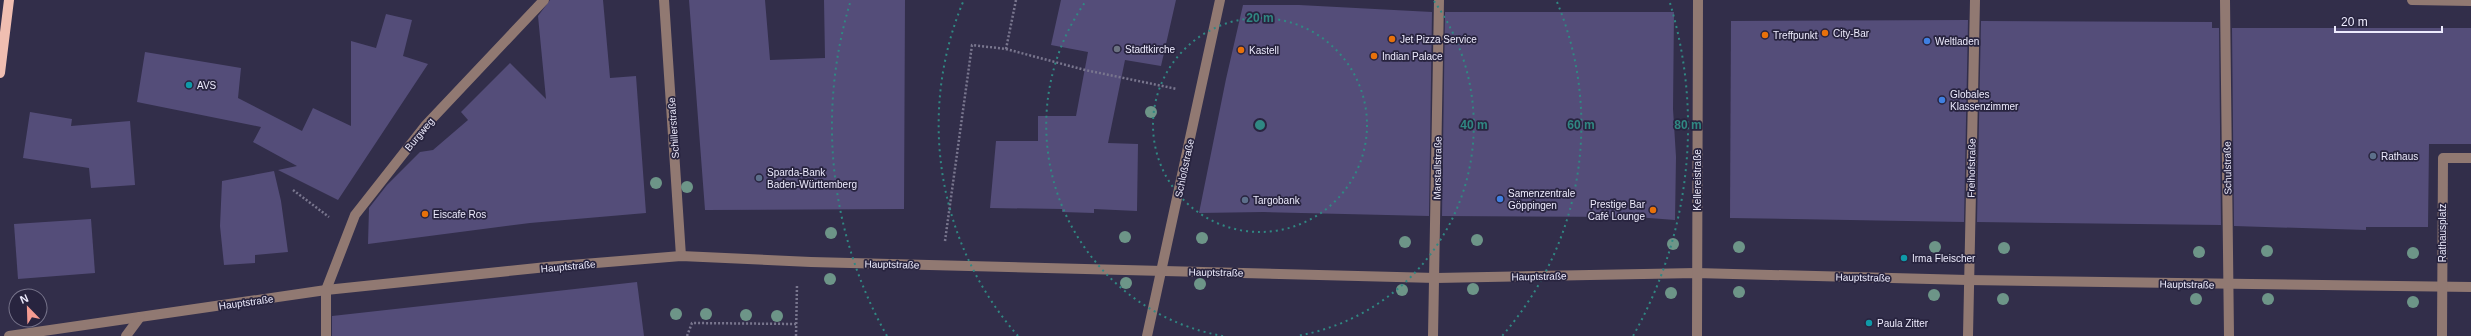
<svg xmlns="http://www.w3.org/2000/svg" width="2471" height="336" font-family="Helvetica,sans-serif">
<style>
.building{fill:#544d79}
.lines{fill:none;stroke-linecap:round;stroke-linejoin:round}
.path{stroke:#79768e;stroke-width:2.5;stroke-dasharray:2 2;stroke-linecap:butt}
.minor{stroke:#917972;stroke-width:10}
.major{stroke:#f0beb1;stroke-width:10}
.tree{fill:#6d9588}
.ring{fill:none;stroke:#308883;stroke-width:2;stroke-dasharray:2 4}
.food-dot{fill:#e8710a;stroke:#28243f;stroke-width:1.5}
.shop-dot{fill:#3f7fe0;stroke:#28243f;stroke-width:1.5}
.worship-dot{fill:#6b7280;stroke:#28243f;stroke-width:1.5}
.culture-dot{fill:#0f9aa8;stroke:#28243f;stroke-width:1.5}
.service-dot{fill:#5c6f8a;stroke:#28243f;stroke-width:1.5}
.labels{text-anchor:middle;stroke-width:3.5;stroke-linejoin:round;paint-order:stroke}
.poi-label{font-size:10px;fill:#edebfd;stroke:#28243f;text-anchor:start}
.street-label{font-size:10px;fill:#edebfd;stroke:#28243f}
.centre{fill:#308883;stroke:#28243f;stroke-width:2}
.ring-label{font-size:12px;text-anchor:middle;font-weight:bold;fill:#308883;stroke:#28243f;stroke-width:3.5;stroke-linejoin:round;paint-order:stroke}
</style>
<rect width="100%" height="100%" fill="#322e4a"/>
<g class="building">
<polygon points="550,0 603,0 610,78 636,76 646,213 530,223 368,244 369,208 387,185 420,152 433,150 468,120 461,112 510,63 546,99 538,16"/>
<polygon points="689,0 765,0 770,60 825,58 824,0 905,0 904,209 705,210"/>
<polygon points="1061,0 1176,0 1161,66 1125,60 1108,143 1138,144 1137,211 1094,209 1094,213 1062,212 1062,209 990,208 996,141 1038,141 1038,116 1076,116 1088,52 1051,45"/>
<polygon points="1243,5 1299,5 1432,12 1429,216 1263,212 1199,213 1226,79"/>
<polygon points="1445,12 1674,12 1673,109 1676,157 1675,220 1636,217 1442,216"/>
<polygon points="386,14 412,20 403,56 428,64 338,200 278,170 297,166 253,142 261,127 137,102 145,52 241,68 238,98 302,131 313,108 351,126 351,41 376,48"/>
<polygon points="1968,20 1964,222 1730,218 1731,21"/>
<polygon points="1981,21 2212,22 2212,28 2219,28 2221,225 1977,222"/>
<polygon points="2232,28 2471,28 2471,144 2429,144 2428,227 2366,227 2366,230 2234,226"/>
<polygon points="30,112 72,119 71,126 130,121 135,185 91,188 89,168 23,158"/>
<polygon points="274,171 281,201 288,252 255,255 255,263 224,265 220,226 222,181"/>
<polygon points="91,219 95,273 18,279 14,224"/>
<polygon points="637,282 644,336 332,336 332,316"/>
</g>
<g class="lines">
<g class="path">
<polyline points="1006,49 1085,70 1177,89"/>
<polyline points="293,190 329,217"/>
<polyline points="945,241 972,45 1006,49 1016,0"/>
<polyline points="687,336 692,323 796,324"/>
<polyline points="796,336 797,285"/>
</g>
<g class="minor">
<polyline points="664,0 681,256"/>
<polyline points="2225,0 2229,336"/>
<polyline points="2412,0 2471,1"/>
<polyline points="9,336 326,290 547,267 681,256 811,262 1436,278 1696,273 1968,280 2471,287"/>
<polyline points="126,336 140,317"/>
<polyline points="326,336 326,290 355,215 425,126 544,0"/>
<polyline points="1147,336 1220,0"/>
<polyline points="1433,336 1439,0"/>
<polyline points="1697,336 1698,0"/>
<polyline points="1968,336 1975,0"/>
<polyline points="2442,336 2443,158 2471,158"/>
</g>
<polyline class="major" points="0,73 9,0"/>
</g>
<g class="tree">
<circle cx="1151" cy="112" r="6"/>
<circle cx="656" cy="183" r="6"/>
<circle cx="687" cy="187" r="6"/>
<circle cx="831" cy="233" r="6"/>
<circle cx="1125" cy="237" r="6"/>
<circle cx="1202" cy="238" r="6"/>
<circle cx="1477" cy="240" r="6"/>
<circle cx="1405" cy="242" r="6"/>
<circle cx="1673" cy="244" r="6"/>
<circle cx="1739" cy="247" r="6"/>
<circle cx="1935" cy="247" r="6"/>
<circle cx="2004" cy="248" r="6"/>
<circle cx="2267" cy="251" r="6"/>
<circle cx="2199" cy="252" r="6"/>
<circle cx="2413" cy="253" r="6"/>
<circle cx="830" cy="279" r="6"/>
<circle cx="1126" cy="283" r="6"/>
<circle cx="1200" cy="284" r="6"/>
<circle cx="1473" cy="289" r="6"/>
<circle cx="1402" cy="290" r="6"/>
<circle cx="1739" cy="292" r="6"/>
<circle cx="1671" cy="293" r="6"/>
<circle cx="1934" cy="295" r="6"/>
<circle cx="2003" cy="299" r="6"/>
<circle cx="2196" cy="299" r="6"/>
<circle cx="2268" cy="299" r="6"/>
<circle cx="2413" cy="302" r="6"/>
<circle cx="676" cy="314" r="6"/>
<circle cx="706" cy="314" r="6"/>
<circle cx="746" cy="315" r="6"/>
<circle cx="777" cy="316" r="6"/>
</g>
<g class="ring">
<circle cx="1260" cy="125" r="107"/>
<path d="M1223 336A214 214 0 0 1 1086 1M1434 1A214 214 0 0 1 1297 336"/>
<path d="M1018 336A321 321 0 0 1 963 2M1557 2A321 321 0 0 1 1502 336"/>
<path d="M887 336A428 428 0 0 1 850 3M1670 3A428 428 0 0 1 1633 336"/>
</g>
<g class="food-dot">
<circle cx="1825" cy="33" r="4"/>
<circle cx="1765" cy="35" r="4"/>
<circle cx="1392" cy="39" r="4"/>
<circle cx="1241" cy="50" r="4"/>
<circle cx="1374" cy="56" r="4"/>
<circle cx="1653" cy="210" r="4"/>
<circle cx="425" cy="214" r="4"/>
</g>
<g class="shop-dot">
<circle cx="1927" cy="41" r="4"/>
<circle cx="1942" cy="100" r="4"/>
<circle cx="1500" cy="199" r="4"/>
</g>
<circle class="worship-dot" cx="1117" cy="49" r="4"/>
<g class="culture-dot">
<circle cx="189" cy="85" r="4"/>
<circle cx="1904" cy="258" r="4"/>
<circle cx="1869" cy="323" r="4"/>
</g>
<g class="service-dot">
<circle cx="2373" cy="156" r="4"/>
<circle cx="759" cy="178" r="4"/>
<circle cx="1245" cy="200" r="4"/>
</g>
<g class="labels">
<g class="poi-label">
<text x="1833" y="37">City-Bar</text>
<text x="1773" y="39">Treffpunkt</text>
<text x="1400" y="43">Jet Pizza Service</text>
<text x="1935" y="45">Weltladen</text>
<text x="1125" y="53">Stadtkirche</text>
<text x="1249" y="54">Kastell</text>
<text x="1382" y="60">Indian Palace</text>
<text x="197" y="89">AVS</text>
<text x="1950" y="98">Globales<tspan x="1950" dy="12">Klassenzimmer</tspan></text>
<text x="2381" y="160">Rathaus</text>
<text x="767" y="176">Sparda-Bank<tspan x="767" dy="12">Baden-Württemberg</tspan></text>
<text x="1508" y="197">Samenzentrale<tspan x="1508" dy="12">Göppingen</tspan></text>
<text x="1253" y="204">Targobank</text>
<text x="1645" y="208" text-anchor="end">Prestige Bar<tspan x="1645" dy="12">Café Lounge</tspan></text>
<text x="433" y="218">Eiscafe Ros</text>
<text x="1912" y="262">Irma Fleischer</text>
<text x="1877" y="327">Paula Zitter</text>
</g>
<g class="street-label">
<text transform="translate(673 128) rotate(-94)" y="4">Schillerstraße</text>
<text transform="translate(419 134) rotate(-50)" y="4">Burgweg</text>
<text transform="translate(1184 168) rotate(-78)" y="4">Schloßstraße</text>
<text transform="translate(1437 168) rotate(-89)" y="4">Marstallstraße</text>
<text transform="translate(1971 168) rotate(-89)" y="4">Freihofstraße</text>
<text transform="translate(2227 168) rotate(-91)" y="4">Schulstraße</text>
<text transform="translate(1697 180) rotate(-90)" y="4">Kellereistraße</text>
<text transform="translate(2442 233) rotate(-90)" y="4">Rathausplatz</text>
<text transform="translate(892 264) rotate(1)" y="4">Hauptstraße</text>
<text transform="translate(568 266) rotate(-5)" y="4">Hauptstraße</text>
<text transform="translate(1216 272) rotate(1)" y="4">Hauptstraße</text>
<text transform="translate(1539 276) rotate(-1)" y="4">Hauptstraße</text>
<text transform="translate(1863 277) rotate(1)" y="4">Hauptstraße</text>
<text transform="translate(2187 284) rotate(1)" y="4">Hauptstraße</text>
<text transform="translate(246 302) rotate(-8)" y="4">Hauptstraße</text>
</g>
</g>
<circle cx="1260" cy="125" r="6" class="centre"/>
<g class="ring-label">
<text x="1260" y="22">20 m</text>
<text x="1474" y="129">40 m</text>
<text x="1581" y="129">60 m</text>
<text x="1688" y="129">80 m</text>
</g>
<g transform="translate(28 308) rotate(337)"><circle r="19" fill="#28243f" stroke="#77748b"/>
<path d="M0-3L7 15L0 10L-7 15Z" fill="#f59c92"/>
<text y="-6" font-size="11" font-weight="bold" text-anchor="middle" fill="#edebfd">N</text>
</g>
<path d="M2335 26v6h107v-6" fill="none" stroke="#edebfd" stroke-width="2"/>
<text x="2341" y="26" font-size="12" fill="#edebfd" stroke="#28243f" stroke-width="3" paint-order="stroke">20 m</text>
</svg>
